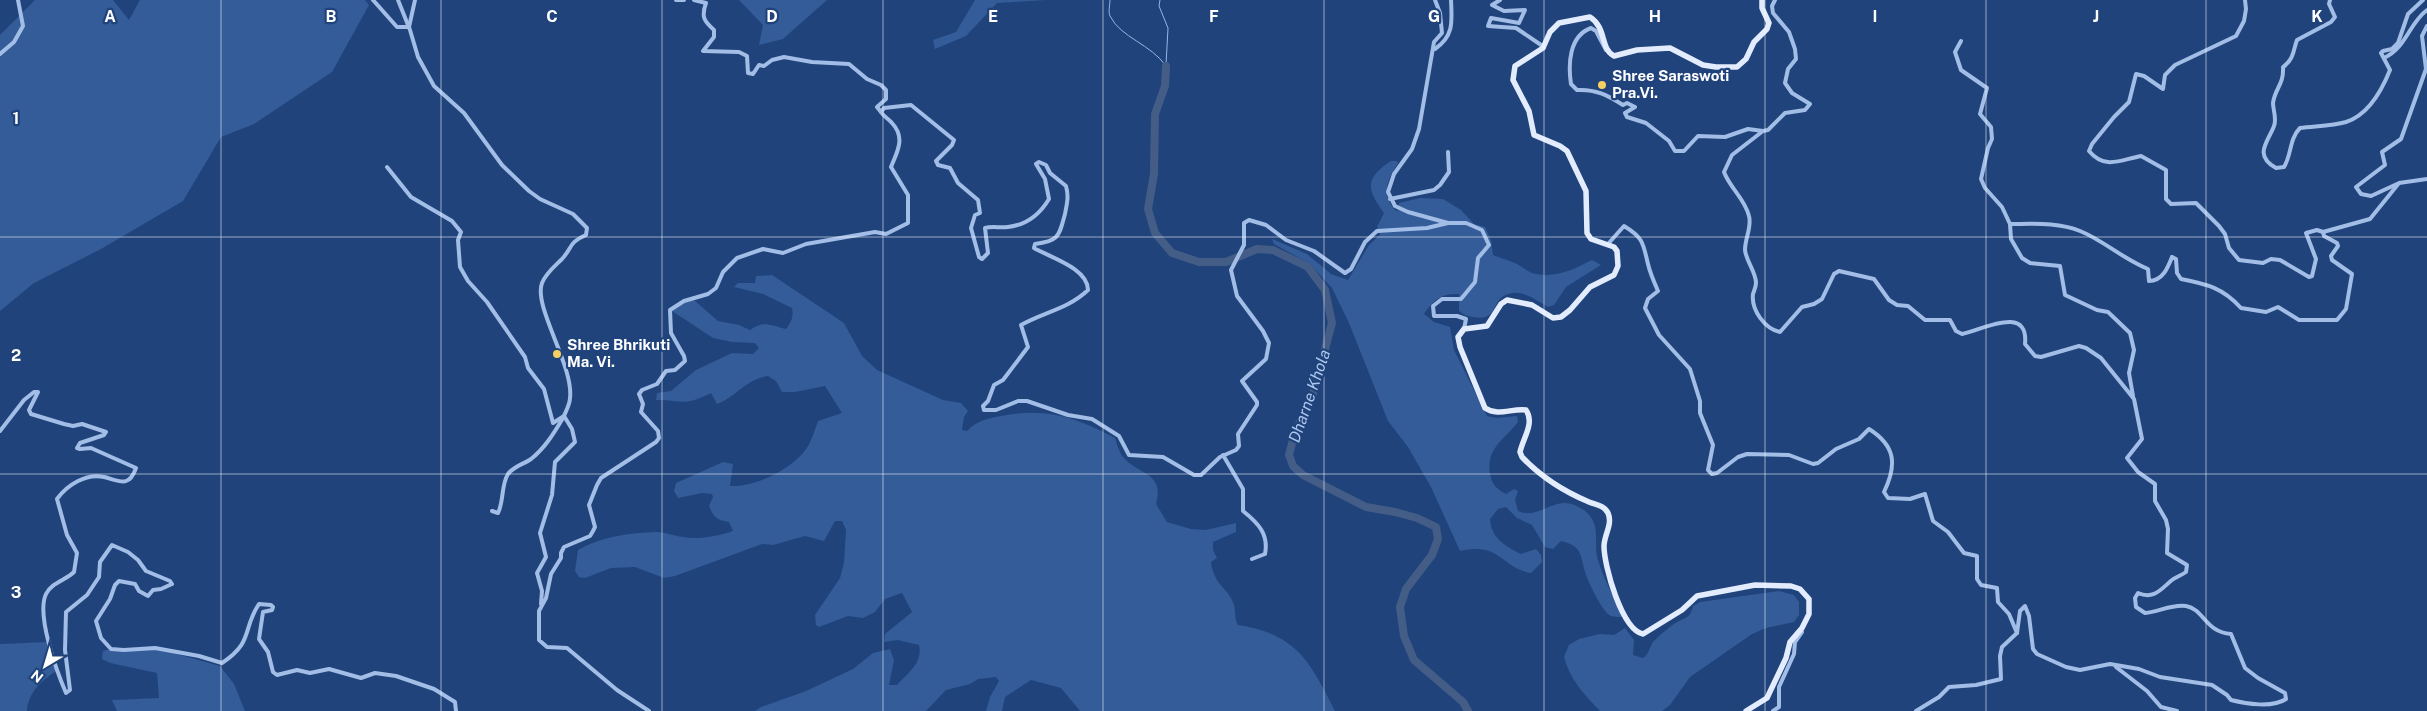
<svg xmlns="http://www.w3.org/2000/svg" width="2427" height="711" font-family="'Public Sans',sans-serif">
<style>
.green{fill:#335c99}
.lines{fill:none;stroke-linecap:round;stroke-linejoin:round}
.stream{stroke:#95b7e8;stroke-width:1}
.river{stroke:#435d87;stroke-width:8}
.minor{stroke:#a2bde6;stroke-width:4}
.primary{stroke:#e3ecfd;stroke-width:5.5}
.grid{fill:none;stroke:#fff;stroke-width:1;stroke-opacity:0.55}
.poi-dot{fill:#f4d162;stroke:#20437b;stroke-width:2}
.labels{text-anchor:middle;stroke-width:4.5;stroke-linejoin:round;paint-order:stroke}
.poi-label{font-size:15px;font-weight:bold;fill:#fff;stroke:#20437b;text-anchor:start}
.water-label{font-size:16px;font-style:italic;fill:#adc7ee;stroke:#20437b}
.grid-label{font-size:16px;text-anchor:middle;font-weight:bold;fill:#fff;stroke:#20437b;stroke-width:4.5;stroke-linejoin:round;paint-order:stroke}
</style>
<rect width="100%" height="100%" fill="#20437b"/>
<g class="green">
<polygon points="35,0 113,0 129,20 140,0 365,0 369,5 332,72 254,124 221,137 183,201 101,249 34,283 0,311 0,35"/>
<polygon points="739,0 827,0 783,39 759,45 763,25"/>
<polygon points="975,0 1046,0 997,3 966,36 935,49 933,40 956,32"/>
<path d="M1391,161H1397L1398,163C1387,180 1381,194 1395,210L1398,211L1399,203L1420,198L1443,199L1461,210L1474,224L1485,227L1491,240L1493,255C1500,258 1508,260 1515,263C1521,266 1527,271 1532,273C1553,279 1573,270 1592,260L1601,265L1566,287L1554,305L1548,307C1538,301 1524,291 1512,293C1488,297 1502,322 1473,317C1467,316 1464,315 1459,311V294C1441,293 1433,300 1424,314L1434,322L1450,327L1454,350L1487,416L1496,418L1517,416L1518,422C1504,440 1486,448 1490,474C1492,484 1496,489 1506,494L1514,489L1518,491L1515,500L1518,511C1536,519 1549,502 1566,503C1576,504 1588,511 1592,519C1599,530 1594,547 1598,560C1604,581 1615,598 1623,617C1620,617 1615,617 1611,616C1603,613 1588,582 1585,572C1580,554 1582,546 1561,541L1553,549L1545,547L1532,525L1517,518L1506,507L1498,509L1490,519C1491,538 1505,546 1521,554L1536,549L1541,555L1542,562L1531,573C1500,568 1502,542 1460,551L1431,487L1408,447L1388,421L1349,323L1332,288L1310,264L1274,244L1272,239L1307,254L1331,274L1348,280L1369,245L1380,235L1377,227L1384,213C1366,189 1365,178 1391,161Z"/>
<path d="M772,275L844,323L862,356L877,370L943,400L961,403L968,411L964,417L962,430L967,431C978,420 986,419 1001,416C1046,407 1076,417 1115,438C1117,444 1119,452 1123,457C1138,475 1165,472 1156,504L1167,522L1191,529L1206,530L1236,523V532L1213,542V550L1217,558L1211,562C1214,586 1229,588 1234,605C1236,612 1234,618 1238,625C1297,634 1310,662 1335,711H1080L1061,688L1031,680L1005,697L1002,711H986L990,697L999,681L996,677L978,679L970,684L946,690L926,711H755L761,707L806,691L853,669L873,653L890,649L894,660L889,685H897C908,673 923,663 919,645L898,640L884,642L885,634L912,612L902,593L885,599L875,612L863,618L848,616L819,627L816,625L815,615L840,578L844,563L846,530L842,521H835L824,541L805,536L773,545L762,544L675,576L664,578L635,567L611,568L585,578L579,577L575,571L578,550C602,536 629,533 656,532C665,532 674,536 683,537C698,540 718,536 733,531L729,522C717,520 714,518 709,506L713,497L712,494L702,493L678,498L674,491L676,483L723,462L733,464L730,486C755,487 787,471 803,453C811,444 814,432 818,421L842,413L825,386L795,392H782L776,381L768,376C746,379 736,397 717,404L711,393C683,407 684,400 656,400L657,393L671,391L696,370L732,353L753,354L759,348L755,343L732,342L713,338L672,311L679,302L694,300L718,321L739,325L750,330C764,320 770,325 786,329C791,323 794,316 792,308L763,294L734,287L738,283H755L756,276Z"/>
<path d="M1779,591L1794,595L1799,602V615L1794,622L1766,628L1752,634L1690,677L1670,705L1662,711H1600C1584,694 1570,680 1564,657L1569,645L1579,639L1600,634L1614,635L1625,628L1634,640L1633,655L1643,658C1650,654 1649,644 1656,639C1661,634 1668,628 1674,624C1684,617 1690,620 1693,606L1700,602Z"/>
<path d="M47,642L58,670C43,679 28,692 27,711H0V644Z"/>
<polygon points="155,648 220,666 234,684 245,711 117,711 112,700 159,698 157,673 110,663 102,659 103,651 111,649"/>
</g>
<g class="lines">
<g class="stream">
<path d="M1110,0C1110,5 1108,12 1110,16C1121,38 1151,44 1166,66"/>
<polyline points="1160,0 1159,6 1168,28 1166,65"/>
</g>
<polyline class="river" points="1166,66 1165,86 1155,114 1154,174 1148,209 1155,233 1172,253 1199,262 1226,262 1257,249 1273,250 1308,267 1325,290 1332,323 1312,398 1295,432 1289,455 1293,466 1303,475 1366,507 1395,512 1417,518 1436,527 1438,539 1432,555 1406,589 1400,607 1404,636 1414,660 1463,702 1468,711"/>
<g class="minor">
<polyline points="373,0 397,27 409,27 415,0"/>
<path d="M398,0L410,30L418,57L434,86L464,113L502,165L529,191L540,199L573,214L587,228L586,235C568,243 573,247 562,259C555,266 546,273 542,283C533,307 574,366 570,398C570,404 566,411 564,416L572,429L575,442L555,462L552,495L540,533L546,557L537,573L542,591L541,604"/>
<polyline points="676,0 684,0"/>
<path d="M694,0L706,3C701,17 704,21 714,30V37L703,51L739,52L747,56L748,73L753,74L759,65L764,66L772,60L784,57L812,62L849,64L867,79L881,85L886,90V99L877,107L881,112"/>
<polyline points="1435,0 1440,13 1442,33 1434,42 1419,129 1412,149 1394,174 1388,192 1395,206 1408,212 1448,223 1466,223 1482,230 1489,245 1478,258 1475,282 1461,299 1442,299 1433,306 1434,316 1457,316 1466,319 1464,329"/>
<polyline points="1500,0 1492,5 1504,11 1525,10 1519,23 1491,18 1488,26 1516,28 1544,47"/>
<path d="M2245,0L2246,9L2244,21L2236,36L2175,65L2165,75L2163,89L2144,76L2136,74L2129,102L2114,117L2092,144L2089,151C2105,170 2120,160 2141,156L2166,170V199L2171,204L2196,203L2219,226L2225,234L2229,248L2239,260L2263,263L2271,259L2280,260L2309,277L2312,276L2316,259L2306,233L2317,230L2323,232"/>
<path d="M2330,0L2329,4L2335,17L2331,22L2297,40C2293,51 2294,59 2283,67C2284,85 2275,88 2273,103C2273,110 2277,119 2274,126C2268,142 2253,155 2276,168L2284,167C2292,154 2289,139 2300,128C2315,126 2332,126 2346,122C2368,115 2382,90 2390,70L2381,53L2383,51L2392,49L2398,43L2408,14L2423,0"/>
<polyline points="1961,41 1955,52 1961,70 1987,88 1980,114 1991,127 1992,139 1988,148 1981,179 1985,188 2002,207 2010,224 2011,239 2022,258 2030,263 2060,266 2065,295 2097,310 2108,312 2130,333 2134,350 2129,373 2133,396"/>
<path d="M1435,49C1454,36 1452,22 1451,0"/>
<path d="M1606,50L1596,31L1591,28C1569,36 1568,64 1571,84L1577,90C1596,89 1607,95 1623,105L1627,103L1635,107L1625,113L1627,117L1646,123L1669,141L1675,151H1684L1698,136L1725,137L1748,129L1763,131L1732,155L1724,172C1730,188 1745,199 1749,216C1752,227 1745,238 1745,250C1746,261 1756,272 1756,283C1756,287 1754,291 1753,294C1751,310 1765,329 1780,332L1802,307L1814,304L1822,299L1834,274L1839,271L1874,279L1889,300L1897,305L1908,306L1925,320H1950L1956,331L1962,334C1982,330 2029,304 2025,344L2035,356L2041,357L2079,346L2086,348L2101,358L2134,399L2142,439L2127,458L2138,472L2155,484V501L2166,520L2168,529L2167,553L2187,565L2186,572C2182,575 2176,577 2172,580C2161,589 2154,600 2138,593L2135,598L2136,607L2145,613C2159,612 2171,604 2186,606C2204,609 2205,632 2231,634L2245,668L2258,678L2285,693L2286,699C2273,708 2246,704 2231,700L2227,695L2212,685L2160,677L2139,669L2110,664L2080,670L2066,667L2037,654L2033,649L2029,616L2025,606L2020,611L2017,633L2002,647L2000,656L2001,679L1976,685L1949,687L1939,697L1916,711"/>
<polyline points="0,54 14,42 23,26 18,0"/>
<path d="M2384,58C2407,47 2409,23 2427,10"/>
<polyline points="1763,131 1768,130 1785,113 1805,110 1810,104 1792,93 1785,83 1788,69 1796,59 1795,49 1789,32 1773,13 1772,6 1775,0"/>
<polyline points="387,167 411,197 452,221 461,232 458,240 460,267 468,281 487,302 525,357 528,368 544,389 553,423 564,416"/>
<polyline points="2397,184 2371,196 2361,194 2356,187 2385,165 2382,152 2401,139 2426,69 2422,36 2427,26"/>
<polyline points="1390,199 1434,190 1440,185 1449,172 1448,152"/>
<path d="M2010,224C2033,224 2058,222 2080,231C2103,240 2123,259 2148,269L2149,281C2163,281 2168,267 2172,257"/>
<path d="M1608,244L1624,226C1644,238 1643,244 1648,264C1650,273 1654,282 1658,291L1648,299L1645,308L1659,335L1690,369L1700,401V413L1713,445L1708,470L1712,474L1717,473L1738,457L1747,454L1789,455L1813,464L1818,463L1836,449L1859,439L1869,429C1896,446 1897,465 1884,492L1888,498L1910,499L1925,494L1933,521L1948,532L1964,553L1977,556V579L1981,585L1997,588L1998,602L2009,614L2017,633"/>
<path d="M2172,257L2176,259L2177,273L2181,279C2207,284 2223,288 2241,308L2266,312L2278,307L2299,320H2337L2346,309L2352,274L2332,260L2331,256L2338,246L2337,243L2324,236L2323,232L2370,219L2399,183L2427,179"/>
<path d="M0,431L24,400L34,392H38L29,410L31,414L64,424L73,426L82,424L106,432L104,435L80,443L77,448L80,449L91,448L136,468C129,488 120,481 104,477C86,473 67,485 57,499L67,535L77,553L74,572C66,580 51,583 46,594C36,615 57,672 66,693L70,690L65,650L66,612L87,595L99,577L100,562L112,545L128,552L138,560L146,571L170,581L172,584L161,589L153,590L148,596L139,591L135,584L119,581L115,585L110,599L96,621L101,638L111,649L124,650L155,648L199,656L222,663C254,642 242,629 259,604L271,605L273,607L272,610L263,612L259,639L268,652L273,672L277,675L297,670L310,673L329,669L361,678L375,673L396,676L434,689L455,702L456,711"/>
<path d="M1223,455L1243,489V511C1258,523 1269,534 1265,554L1252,559"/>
<path d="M492,511L498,513C504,501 501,485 508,474C514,466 524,464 531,459C545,448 554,433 563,418"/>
<polyline points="2116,667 2147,691 2161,707 2177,711"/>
<path d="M649,711L617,690L567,648L547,647L539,640V611L546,598L551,574L561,558V553L564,547L590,536L593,531L595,527L589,505L597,485L601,478L656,442L659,438L658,431L641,412L643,404L639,394L642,390L657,384L666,371L675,370L685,361L684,356L671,333L670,310L684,301L708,294L716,288L723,272L737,258L763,249L783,253L806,244L875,232L886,234L908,223V195L891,167C897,152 906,138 892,123C889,119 884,117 881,112L884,108L911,105L954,140L952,145L936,161L938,165L950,168L958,183L978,200L980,213L975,215L971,228L979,257L982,259L988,253L985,228C992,226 1000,228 1008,227C1027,225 1040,214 1049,199L1045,179L1036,164L1039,162L1046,165L1050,173L1066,186C1069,197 1067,203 1065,214C1059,235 1060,241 1035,244L1034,248C1049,257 1088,268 1088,290C1068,309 1044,312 1021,325L1028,347L1003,380L994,385L988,401L983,406L984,410H996L1018,401H1027L1068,415L1092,419L1119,436L1129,455L1163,457L1194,475H1201L1220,457L1236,450L1239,446L1238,434L1257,405V402L1242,381L1266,359L1269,343L1263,331L1237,296L1231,270L1244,245V223L1249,220L1266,225L1286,240L1314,251L1345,273L1351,269L1365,242L1377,231L1427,228L1448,223"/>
<polyline points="1773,711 1779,707 1779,687 1794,654 1795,642 1802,632"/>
</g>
<path class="primary" d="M1746,711L1767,698L1786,658L1790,642L1802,628L1809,614V599L1800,589L1791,586L1755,585L1697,596L1682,610L1643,634C1622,630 1604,566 1604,546C1604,535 1613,524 1608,513C1604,505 1596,505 1589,502C1565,492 1540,476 1522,457L1520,452C1523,438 1535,423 1526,410C1512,408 1498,417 1485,408L1460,347L1458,337L1464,329L1487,326L1501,304L1507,300L1532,305L1553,318L1561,317L1570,310L1590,287L1614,275L1618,266L1617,251L1614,247L1591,239L1587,233L1586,191L1567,151L1560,146L1534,135L1529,111L1513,80L1515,66L1543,48L1550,32L1559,23L1590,17C1607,28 1600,49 1614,56L1637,50L1670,48L1703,65L1716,67H1737L1746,59L1754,42L1767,29L1769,23L1762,8V0"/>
</g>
<path class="grid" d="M221,0V711M441,0V711M662,0V711M883,0V711M1103,0V711M1324,0V711M1544,0V711M1765,0V711M1986,0V711M2206,0V711M0,237H2427M0,474H2427"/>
<g class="poi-dot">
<circle cx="1602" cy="85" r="5"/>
<circle cx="557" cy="354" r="5"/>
</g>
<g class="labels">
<g class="poi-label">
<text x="1612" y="81">Shree Saraswoti<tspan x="1612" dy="17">Pra.Vi.</tspan></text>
<text x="567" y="350">Shree Bhrikuti<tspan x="567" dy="17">Ma. Vi.</tspan></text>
</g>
<g class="water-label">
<text transform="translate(1309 396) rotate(-71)" y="6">Dharne Khola</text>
</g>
</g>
<g class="grid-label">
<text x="110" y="22">A</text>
<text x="331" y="22">B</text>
<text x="552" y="22">C</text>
<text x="772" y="22">D</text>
<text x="993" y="22">E</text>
<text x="1214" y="22">F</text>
<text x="1434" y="22">G</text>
<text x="1655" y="22">H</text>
<text x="1875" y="22">I</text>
<text x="2096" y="22">J</text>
<text x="2317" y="22">K</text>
<text x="16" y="124">1</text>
<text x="16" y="361">2</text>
<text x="16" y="598">3</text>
</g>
<g transform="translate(45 666) rotate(218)" stroke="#20437b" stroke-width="4" paint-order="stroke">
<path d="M0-4L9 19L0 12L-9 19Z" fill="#ffffff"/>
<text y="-8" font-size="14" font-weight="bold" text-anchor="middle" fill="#ffffff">N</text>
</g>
</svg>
